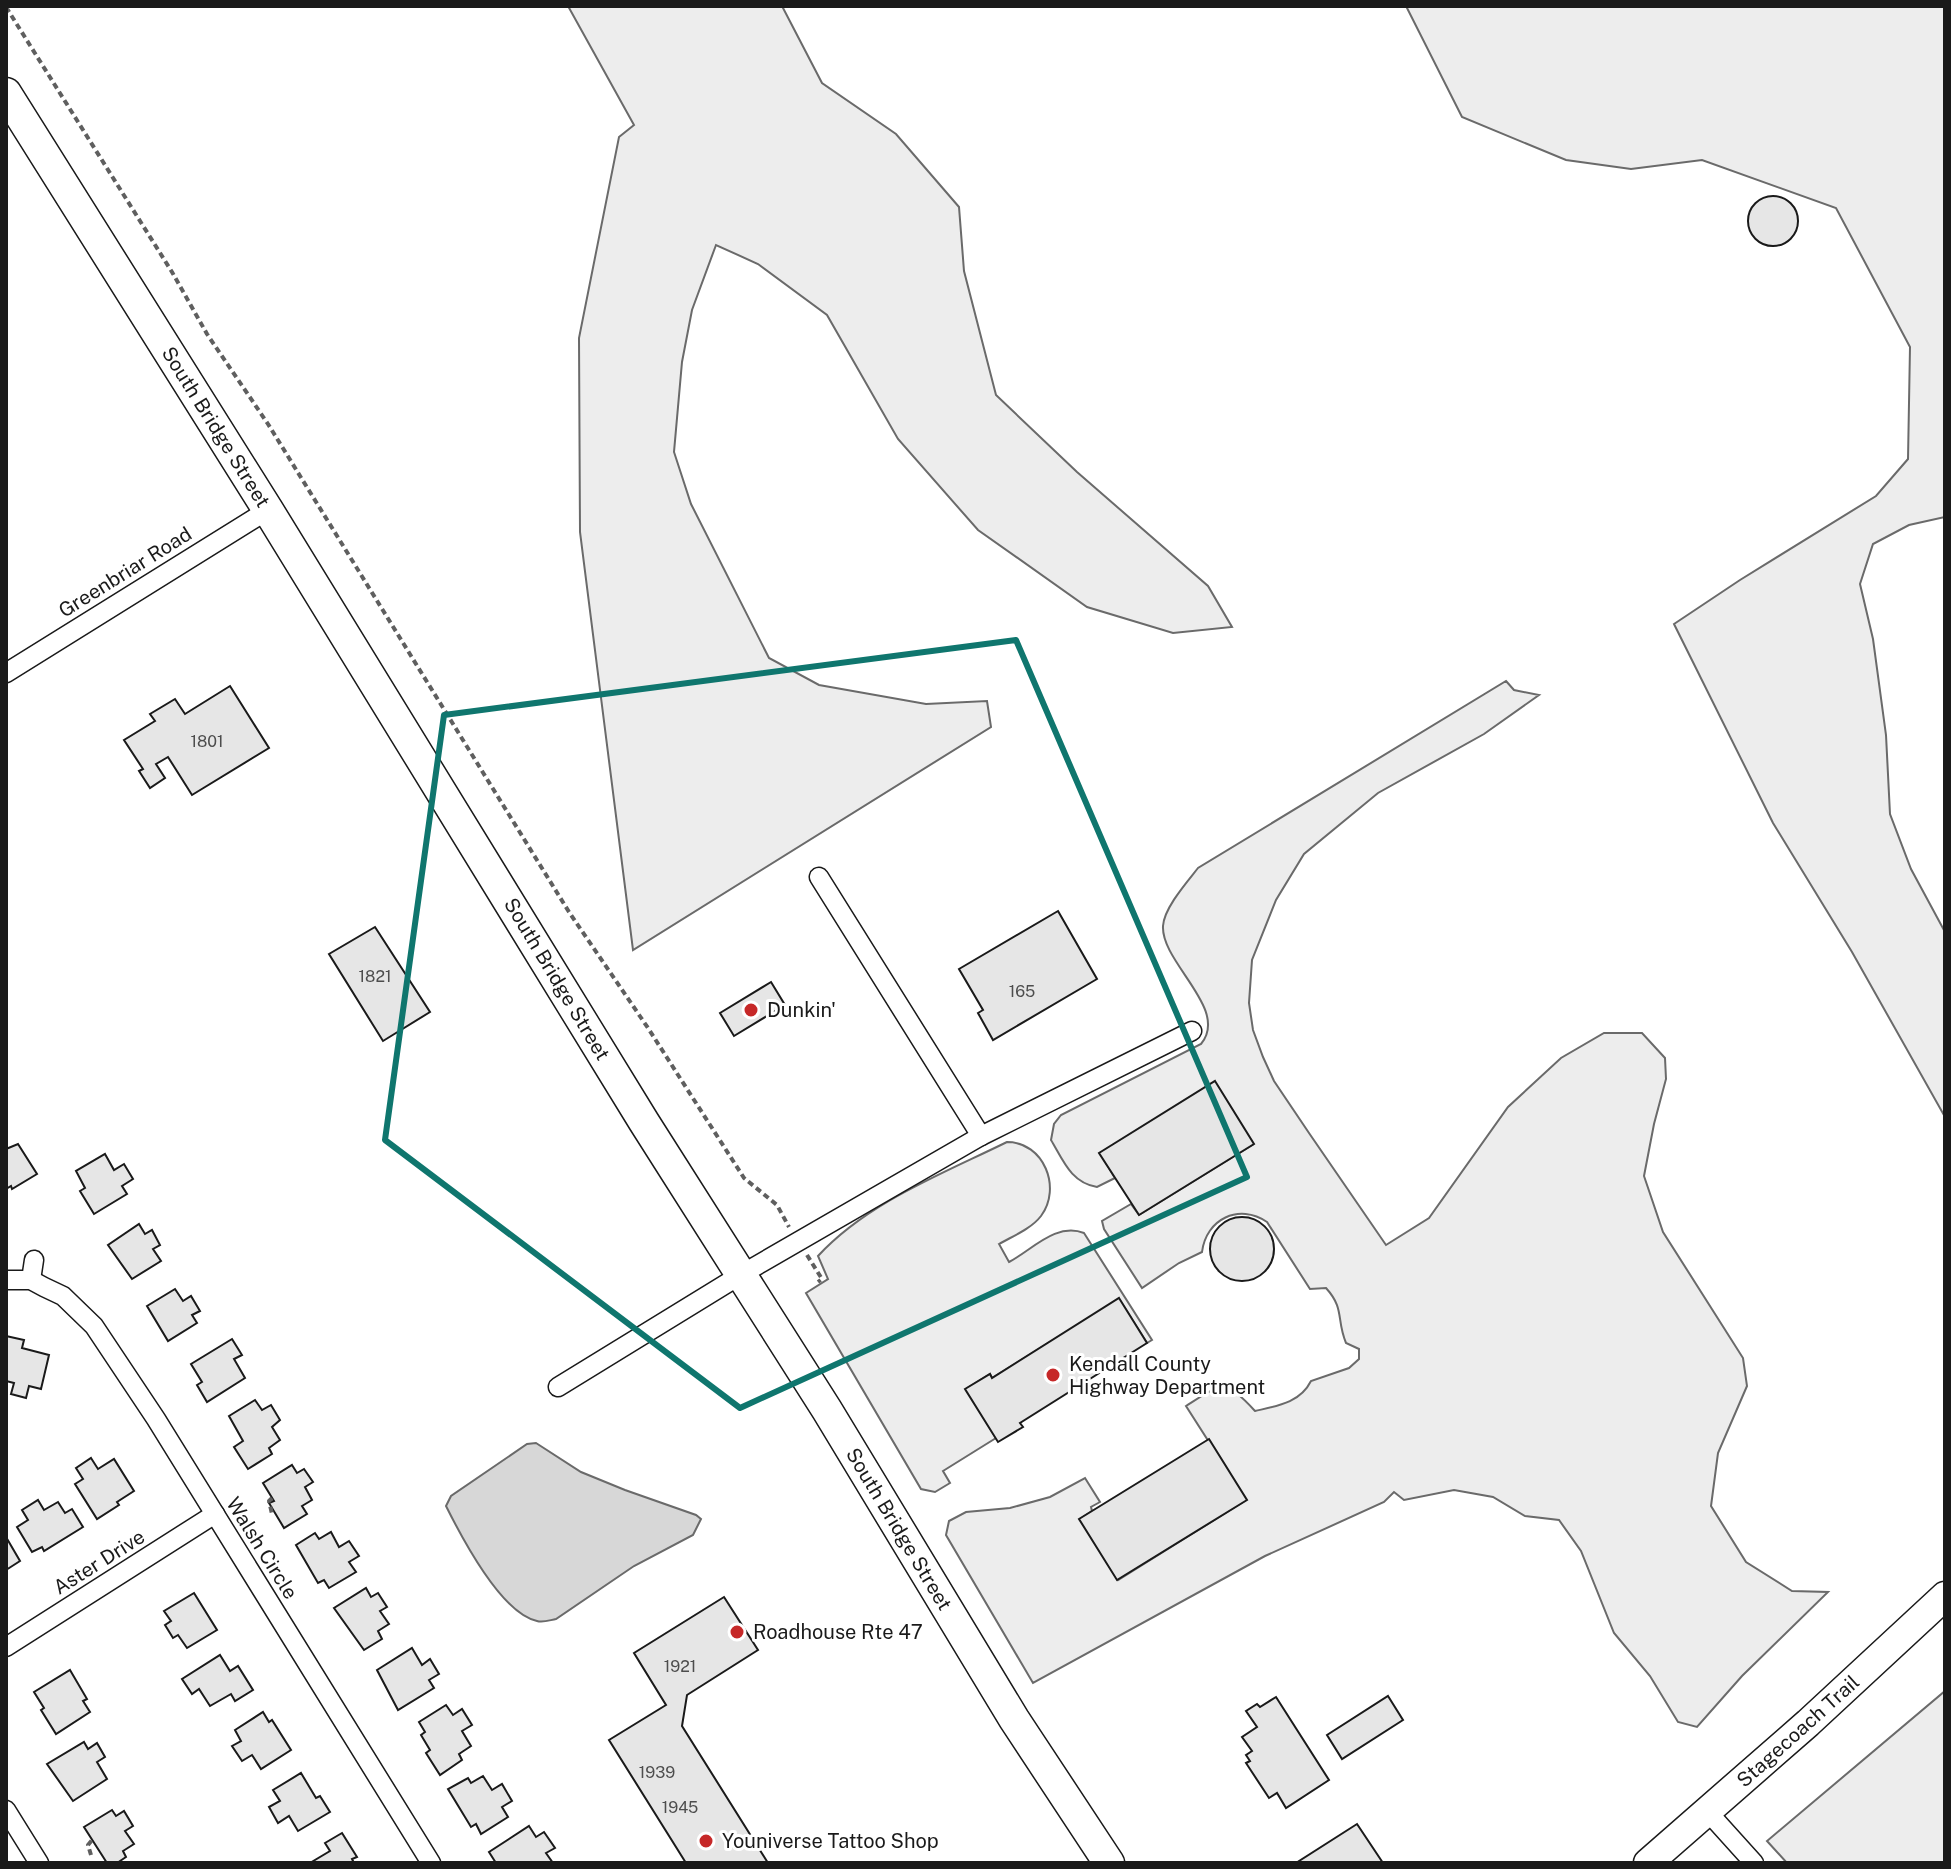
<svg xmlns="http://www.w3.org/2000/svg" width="1951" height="1869" font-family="'Public Sans',sans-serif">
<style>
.green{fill:#ededed;stroke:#6a6a6a;stroke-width:2}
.water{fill:#d7d7d7;stroke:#6a6a6a;stroke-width:2}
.building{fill:#e6e6e6;stroke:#1a1a1a;stroke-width:2}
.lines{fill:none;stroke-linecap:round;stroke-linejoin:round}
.minor-casing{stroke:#1a1a1a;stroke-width:21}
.primary-casing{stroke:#1a1a1a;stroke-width:31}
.trunk-casing{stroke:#1a1a1a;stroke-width:33}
.path{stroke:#5f5f5f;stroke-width:4;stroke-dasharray:6 4;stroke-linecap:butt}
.minor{stroke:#fff;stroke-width:18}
.primary{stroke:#fff;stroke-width:28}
.trunk{stroke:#fff;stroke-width:30}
.marked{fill:none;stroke:#0f766e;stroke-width:6;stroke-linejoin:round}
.poi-dot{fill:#c62828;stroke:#fff;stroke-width:3}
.labels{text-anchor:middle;stroke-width:6;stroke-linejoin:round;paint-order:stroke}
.number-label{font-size:16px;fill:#4d4d4d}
.street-label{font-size:20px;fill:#1a1a1a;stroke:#fff}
.poi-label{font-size:20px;fill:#1a1a1a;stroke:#fff;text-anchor:start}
</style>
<rect width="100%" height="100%" fill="#fff"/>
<g class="green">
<polygon points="568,6 782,6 822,83 896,134 959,207 964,271 996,395 1077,472 1208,586 1232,627 1173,633 1087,607 978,530 898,439 827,315 758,264 716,245 692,310 682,362 674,452 691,504 769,658 819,685 926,704 987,701 991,727 633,950 580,532 579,338 619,137 634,125"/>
<polygon points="1406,6 1945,6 1945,517 1909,525 1873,544 1860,584 1873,639 1886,735 1890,814 1911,869 1945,932 1945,1117 1852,952 1773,823 1674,624 1740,580 1876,496 1908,459 1910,347 1836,208 1702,160 1631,169 1566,160 1462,117"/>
<path d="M1506,681L1514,690L1539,695L1484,734L1378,793L1304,854L1276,900L1252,960L1249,1003L1253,1030L1263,1057L1274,1081L1309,1133L1386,1245L1429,1218L1508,1107L1561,1058L1604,1033H1642L1665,1058L1666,1079L1654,1124L1644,1176L1663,1232L1743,1358L1747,1386L1718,1453L1711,1506L1746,1562L1792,1591L1828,1592L1742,1676L1697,1727L1678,1722L1650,1676L1614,1633L1581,1551L1559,1520L1525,1516L1493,1497L1454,1490L1404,1500L1394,1492L1384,1502L1265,1556L1033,1683L946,1535L949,1521L966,1512L1010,1508L1050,1497L1085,1478L1100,1502L1091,1507L1092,1511L1080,1519L1118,1580L1246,1500L1186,1406C1220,1384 1225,1378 1255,1411C1277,1406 1300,1403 1311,1381L1349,1368L1359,1359V1349L1346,1343C1336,1319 1345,1309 1326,1288L1310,1289L1267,1222C1239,1203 1206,1219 1202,1252L1179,1263L1142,1288L1104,1229L1102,1221L1131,1204L1139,1215L1254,1144L1100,1153L1115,1178L1097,1187C1071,1183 1063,1160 1051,1140L1054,1124L1061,1115L1201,1044C1230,1009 1161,963 1163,926C1164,908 1187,882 1198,868Z"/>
<path d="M1007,1142C1044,1142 1062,1188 1041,1216C1031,1229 1013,1236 999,1244L1009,1262C1032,1250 1056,1222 1084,1233L1152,1340L1147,1343L1119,1299L992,1378L990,1374L966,1389L996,1438L943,1471L950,1483L935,1492L921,1489L806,1293L828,1279L818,1256C868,1202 942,1174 1007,1142Z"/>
<polygon points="1945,1691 1945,1863 1787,1863 1767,1841"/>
</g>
<path class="water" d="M536,1443L581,1472L625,1490L696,1515L701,1519L693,1535L634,1566L556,1619C550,1620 543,1623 537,1621C501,1613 462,1538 446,1506L451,1496L527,1444Z"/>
<g class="building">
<circle cx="1773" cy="221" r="25"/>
<polygon points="230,686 269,748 192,795 168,757 156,764 165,778 150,788 139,771 143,769 124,740 155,721 150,714 175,699 185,714"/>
<polygon points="1058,911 1097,979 993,1040 978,1013 983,1010 959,969"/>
<polygon points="375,927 430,1012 383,1041 329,954"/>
<polygon points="771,982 785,1005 734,1036 720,1013"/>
<polygon points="1215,1081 1254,1144 1139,1215 1099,1153"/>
<polygon points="18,1144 37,1174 12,1189 11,1186 6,1189 6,1149"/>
<polygon points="105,1154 114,1170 124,1164 133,1179 122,1186 127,1194 94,1214 80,1191 85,1188 76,1171"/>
<circle cx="1242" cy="1249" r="32"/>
<polygon points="139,1224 145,1234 152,1230 160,1245 153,1249 161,1261 132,1279 108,1245"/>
<polygon points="175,1289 183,1301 191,1296 200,1311 192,1315 197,1323 168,1341 147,1306"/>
<polygon points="1119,1298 1147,1343 1020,1423 1023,1427 998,1442 965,1389 990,1374 992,1378"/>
<polygon points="6,1336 24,1340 22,1348 49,1355 41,1389 29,1386 26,1398 11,1394 14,1383 6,1381"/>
<polygon points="232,1339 242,1355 234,1359 245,1378 207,1402 197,1385 202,1382 191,1364"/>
<polygon points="255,1400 262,1410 271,1405 280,1420 272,1427 280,1440 269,1448 272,1454 248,1469 234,1447 243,1441 229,1416"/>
<polygon points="1209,1439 1247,1500 1117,1580 1079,1519"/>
<polygon points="91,1458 98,1469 114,1459 134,1491 117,1502 119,1505 97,1519 75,1484 83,1479 76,1468"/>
<polygon points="292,1465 297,1473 304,1469 313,1482 305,1487 312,1500 302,1506 307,1514 284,1528 269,1503 274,1501 263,1483"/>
<polygon points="38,1500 44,1510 58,1502 65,1513 72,1509 83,1527 44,1551 42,1547 32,1552 17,1527 28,1520 22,1510"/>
<polygon points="331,1532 339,1547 349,1541 359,1556 349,1562 356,1572 329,1588 324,1580 318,1583 296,1545 315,1533 319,1539"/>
<polygon points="6,1537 20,1561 6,1570"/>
<polygon points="366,1588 371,1597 378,1593 387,1607 380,1611 389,1624 378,1631 382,1639 364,1650 334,1608"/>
<polygon points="194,1593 217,1630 187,1648 178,1635 173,1638 165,1625 171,1621 164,1611"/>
<polygon points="724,1597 758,1650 687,1695 682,1726 768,1863 686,1863 609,1740 666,1705 634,1653"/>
<polygon points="412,1648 422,1665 430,1659 439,1674 429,1680 434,1688 398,1710 377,1670"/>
<polygon points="220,1655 230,1671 238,1666 253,1690 235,1701 231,1694 210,1706 199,1689 192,1694 182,1679"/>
<polygon points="70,1670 87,1699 83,1701 90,1712 56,1734 41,1710 44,1708 34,1692"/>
<polygon points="1388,1696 1403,1720 1342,1759 1327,1735"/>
<polygon points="1276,1697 1329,1780 1286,1808 1277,1793 1269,1798 1246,1763 1250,1761 1246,1755 1252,1751 1242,1737 1257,1727 1246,1711 1257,1704 1260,1707"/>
<polygon points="446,1705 453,1715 462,1709 472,1725 462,1731 471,1746 459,1754 462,1760 440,1775 426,1753 430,1750 421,1735 425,1732 419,1722"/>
<polygon points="263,1712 269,1722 272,1720 291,1750 261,1769 252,1755 242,1761 232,1746 241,1741 235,1730"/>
<polygon points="84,1742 88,1749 97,1743 105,1757 97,1762 107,1779 73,1801 47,1764"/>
<polygon points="301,1773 316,1798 320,1796 330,1812 298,1831 289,1816 278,1823 269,1807 280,1801 273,1790"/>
<polygon points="483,1776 492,1790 502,1784 512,1801 502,1807 508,1817 481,1834 476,1824 471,1827 448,1789 468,1778 471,1783"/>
<polygon points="112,1810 116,1816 124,1811 133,1826 125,1831 134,1844 123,1851 126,1857 117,1863 107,1863 84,1827"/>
<polygon points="1357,1824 1383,1863 1296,1863"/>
<polygon points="529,1826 536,1837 544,1832 555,1848 546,1853 553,1863 496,1863 489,1852"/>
<polygon points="342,1833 357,1857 352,1859 354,1863 310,1863 330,1851 325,1843"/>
</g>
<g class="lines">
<g class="minor-casing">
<g id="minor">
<polyline points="6,673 268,510"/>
<polyline points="819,877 981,1136"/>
<polyline points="6,1280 31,1280 44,1287 63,1296 94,1326 156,1419 431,1863"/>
<polyline points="31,1280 34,1260"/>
<polyline points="558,1387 742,1274 981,1136 1192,1031"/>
<polyline points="6,1647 215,1514"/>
<polyline points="6,1810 39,1863"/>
<polyline points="1708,1812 1754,1863"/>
</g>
</g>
<g class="primary-casing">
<polyline id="primary" points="1648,1863 1808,1723 1945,1596"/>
</g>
<g class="trunk-casing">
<polyline id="trunk" points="6,93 268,510 644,1122 827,1410 1014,1719 1109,1863"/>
</g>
<g class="path">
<polyline points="6,7 172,272 207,334 268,424 569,912 648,1028 744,1178 777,1205 789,1227"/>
<polyline points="807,1255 822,1279 818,1282"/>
<polyline points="272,1498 269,1501 272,1514"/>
<polyline points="91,1855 88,1845 92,1840"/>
</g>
<use href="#minor" class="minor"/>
<use href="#primary" class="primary"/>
<use href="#trunk" class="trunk"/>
</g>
<path class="marked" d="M1016,640L1247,1177L740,1408L385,1140L444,715Z"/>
<g class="poi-dot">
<circle cx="751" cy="1010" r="8"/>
<circle cx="1053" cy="1375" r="8"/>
<circle cx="737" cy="1632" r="8"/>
<circle cx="706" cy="1841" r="8"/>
</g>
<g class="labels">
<g class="number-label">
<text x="207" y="747">1801</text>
<text x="375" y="982">1821</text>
<text x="1022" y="997">165</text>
<text x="680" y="1672">1921</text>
<text x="657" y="1778">1939</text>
<text x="680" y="1813">1945</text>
</g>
<g class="street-label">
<text transform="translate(216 427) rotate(58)" y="7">South Bridge Street</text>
<text transform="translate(125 572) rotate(-32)" y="7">Greenbriar Road</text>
<text transform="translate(557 979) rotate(59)" y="7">South Bridge Street</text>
<text transform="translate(899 1529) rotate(59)" y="7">South Bridge Street</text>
<text transform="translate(262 1548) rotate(58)" y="7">Walsh Circle</text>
<text transform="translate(99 1562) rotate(-32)" y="7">Aster Drive</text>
<text transform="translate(1798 1731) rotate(-42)" y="7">Stagecoach Trail</text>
</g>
<g class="poi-label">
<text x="767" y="1017">Dunkin'</text>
<text x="1069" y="1371">Kendall County<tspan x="1069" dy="23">Highway Department</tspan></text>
<text x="753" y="1639">Roadhouse Rte 47</text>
<text x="722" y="1848">Youniverse Tattoo Shop</text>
</g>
</g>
<rect width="1951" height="1869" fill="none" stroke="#1a1a1a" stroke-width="16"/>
</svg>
